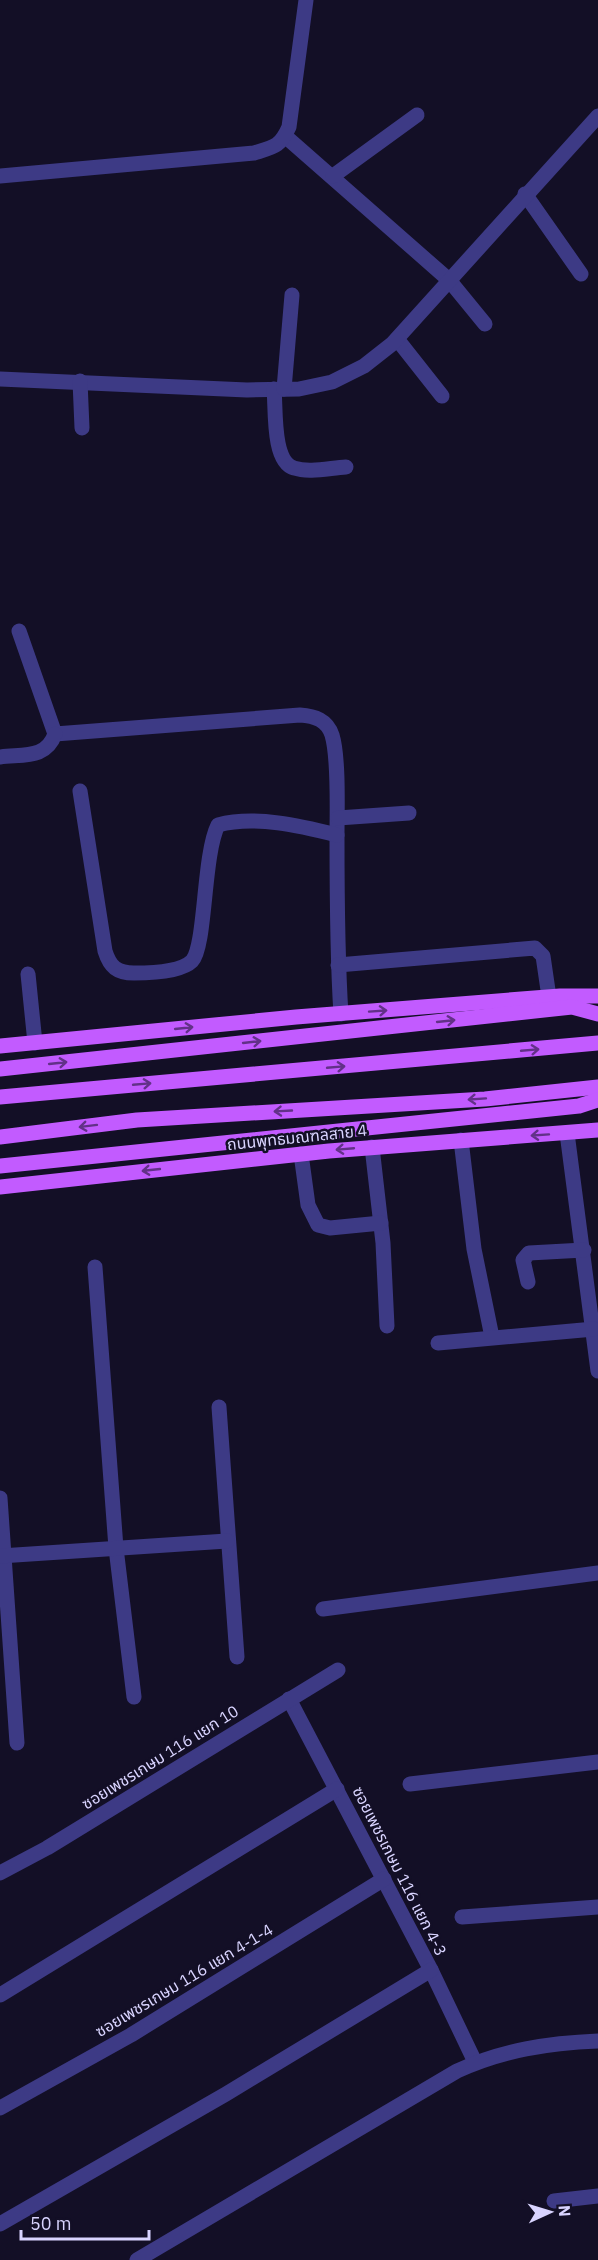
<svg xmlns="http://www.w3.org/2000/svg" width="598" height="2260" font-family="'IBM Plex Sans','Noto Sans Thai',sans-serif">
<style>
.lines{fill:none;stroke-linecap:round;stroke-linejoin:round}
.minor{stroke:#3d3a85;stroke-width:15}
.major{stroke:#c25bff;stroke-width:15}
.oneway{stroke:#623188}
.labels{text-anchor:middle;stroke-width:5;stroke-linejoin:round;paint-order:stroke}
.street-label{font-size:16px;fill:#d9d4ff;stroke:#130f26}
</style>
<rect width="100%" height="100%" fill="#130f26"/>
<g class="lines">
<g class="minor">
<polyline points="285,136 449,280 485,324"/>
<path d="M0,176L254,153C274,147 280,147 289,127L306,0"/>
<polyline points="333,176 417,115"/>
<polyline points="525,194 581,274"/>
<polyline points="397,339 442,396"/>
<polyline points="0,379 247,390 299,389 332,382 364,366 392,344 598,116"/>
<polyline points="80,381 82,428"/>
<path d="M274,389C276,408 272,462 294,468C309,473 329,468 346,467"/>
<polyline points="284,389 292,295"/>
<path d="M19,631L55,734L300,715C315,716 327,720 332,735C339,758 337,811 337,836C337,895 337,954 341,1014"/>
<path d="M0,757C24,754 46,759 55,734"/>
<path d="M80,791L105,951C110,967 117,973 134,973C150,973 181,972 192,961C206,946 203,855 218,825C255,815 301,826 337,835"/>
<polyline points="338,818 409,813"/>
<polyline points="338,965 535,948 543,956 549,997"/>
<polyline points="28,974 35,1043"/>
<polyline points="567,1133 598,1371"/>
<polyline points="461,1140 474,1249 492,1337"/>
<polyline points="372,1147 383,1243 387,1326"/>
<polyline points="301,1154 308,1205 318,1225 330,1228 381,1223"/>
<polyline points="95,1267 116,1548 134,1697"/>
<polyline points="528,1282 523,1260 529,1253 584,1250"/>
<polyline points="438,1343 594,1329"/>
<polyline points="219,1407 237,1657"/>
<polyline points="0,1498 17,1743"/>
<polyline points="0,1556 227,1541"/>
<polyline points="323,1609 598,1573"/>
<polyline points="289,1699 431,1970 475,2062"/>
<polyline points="410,1784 598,1762"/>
<polyline points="0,1873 47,1848 338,1670"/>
<polyline points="462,1917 598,1907"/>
<polyline points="0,1995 337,1789"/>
<polyline points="0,2108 131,2035 384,1879"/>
<polyline points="554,2201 598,2196"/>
<polyline points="0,2224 226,2094 431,1970"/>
<path d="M137,2260L457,2071C502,2050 549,2043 598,2041"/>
</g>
<g class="major">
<polyline points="0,1046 296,1017 560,996 598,996"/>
<polyline points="0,1069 572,1007 598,1014"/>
<polyline points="0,1097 598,1043"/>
<polyline points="0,1137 137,1120 485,1099 598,1087"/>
<polyline points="0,1166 579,1106 598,1100"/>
<polyline points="0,1187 329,1151 598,1130"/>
</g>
</g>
<defs><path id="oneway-shaft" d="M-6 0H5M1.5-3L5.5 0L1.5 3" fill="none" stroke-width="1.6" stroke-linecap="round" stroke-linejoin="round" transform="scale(1.5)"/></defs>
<g class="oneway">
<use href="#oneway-shaft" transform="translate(378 1011) rotate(-4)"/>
<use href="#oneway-shaft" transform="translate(446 1021) rotate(-6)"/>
<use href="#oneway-shaft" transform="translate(184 1028) rotate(-6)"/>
<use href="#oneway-shaft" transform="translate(252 1042) rotate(-6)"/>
<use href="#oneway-shaft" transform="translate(530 1050) rotate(-5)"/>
<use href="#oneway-shaft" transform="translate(58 1063) rotate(-6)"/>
<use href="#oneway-shaft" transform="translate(336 1067) rotate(-5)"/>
<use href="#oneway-shaft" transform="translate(142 1084) rotate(-5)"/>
<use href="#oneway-shaft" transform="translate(477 1099) rotate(176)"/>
<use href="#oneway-shaft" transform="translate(283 1111) rotate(177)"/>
<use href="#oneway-shaft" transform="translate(88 1126) rotate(173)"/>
<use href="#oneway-shaft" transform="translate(540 1135) rotate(176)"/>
<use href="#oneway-shaft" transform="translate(345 1149) rotate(175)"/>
<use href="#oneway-shaft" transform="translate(151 1170) rotate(174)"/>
</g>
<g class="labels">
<g class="street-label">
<text transform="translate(297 1137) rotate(-6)" y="6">ถนนพุทธมณฑลสาย 4</text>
<text transform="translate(160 1757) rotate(-32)" y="6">ซอยเพชรเกษม 116 แยก 10</text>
<text transform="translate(400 1871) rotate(63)" y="6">ซอยเพชรเกษม 116 แยก 4-3</text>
<text transform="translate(184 1980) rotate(-31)" y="6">ซอยเพชรเกษม 116 แยก 4-1-4</text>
</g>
</g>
<g transform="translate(550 2212) rotate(86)" stroke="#130f26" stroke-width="4.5" paint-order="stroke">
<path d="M0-4.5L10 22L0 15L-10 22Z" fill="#d9d4ff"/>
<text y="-9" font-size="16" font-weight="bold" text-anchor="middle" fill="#d9d4ff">N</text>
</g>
<path d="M21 2230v9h128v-9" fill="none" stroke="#d9d4ff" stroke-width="3"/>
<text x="30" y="2230" font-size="18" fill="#d9d4ff" stroke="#130f26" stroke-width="4.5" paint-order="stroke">50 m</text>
</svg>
